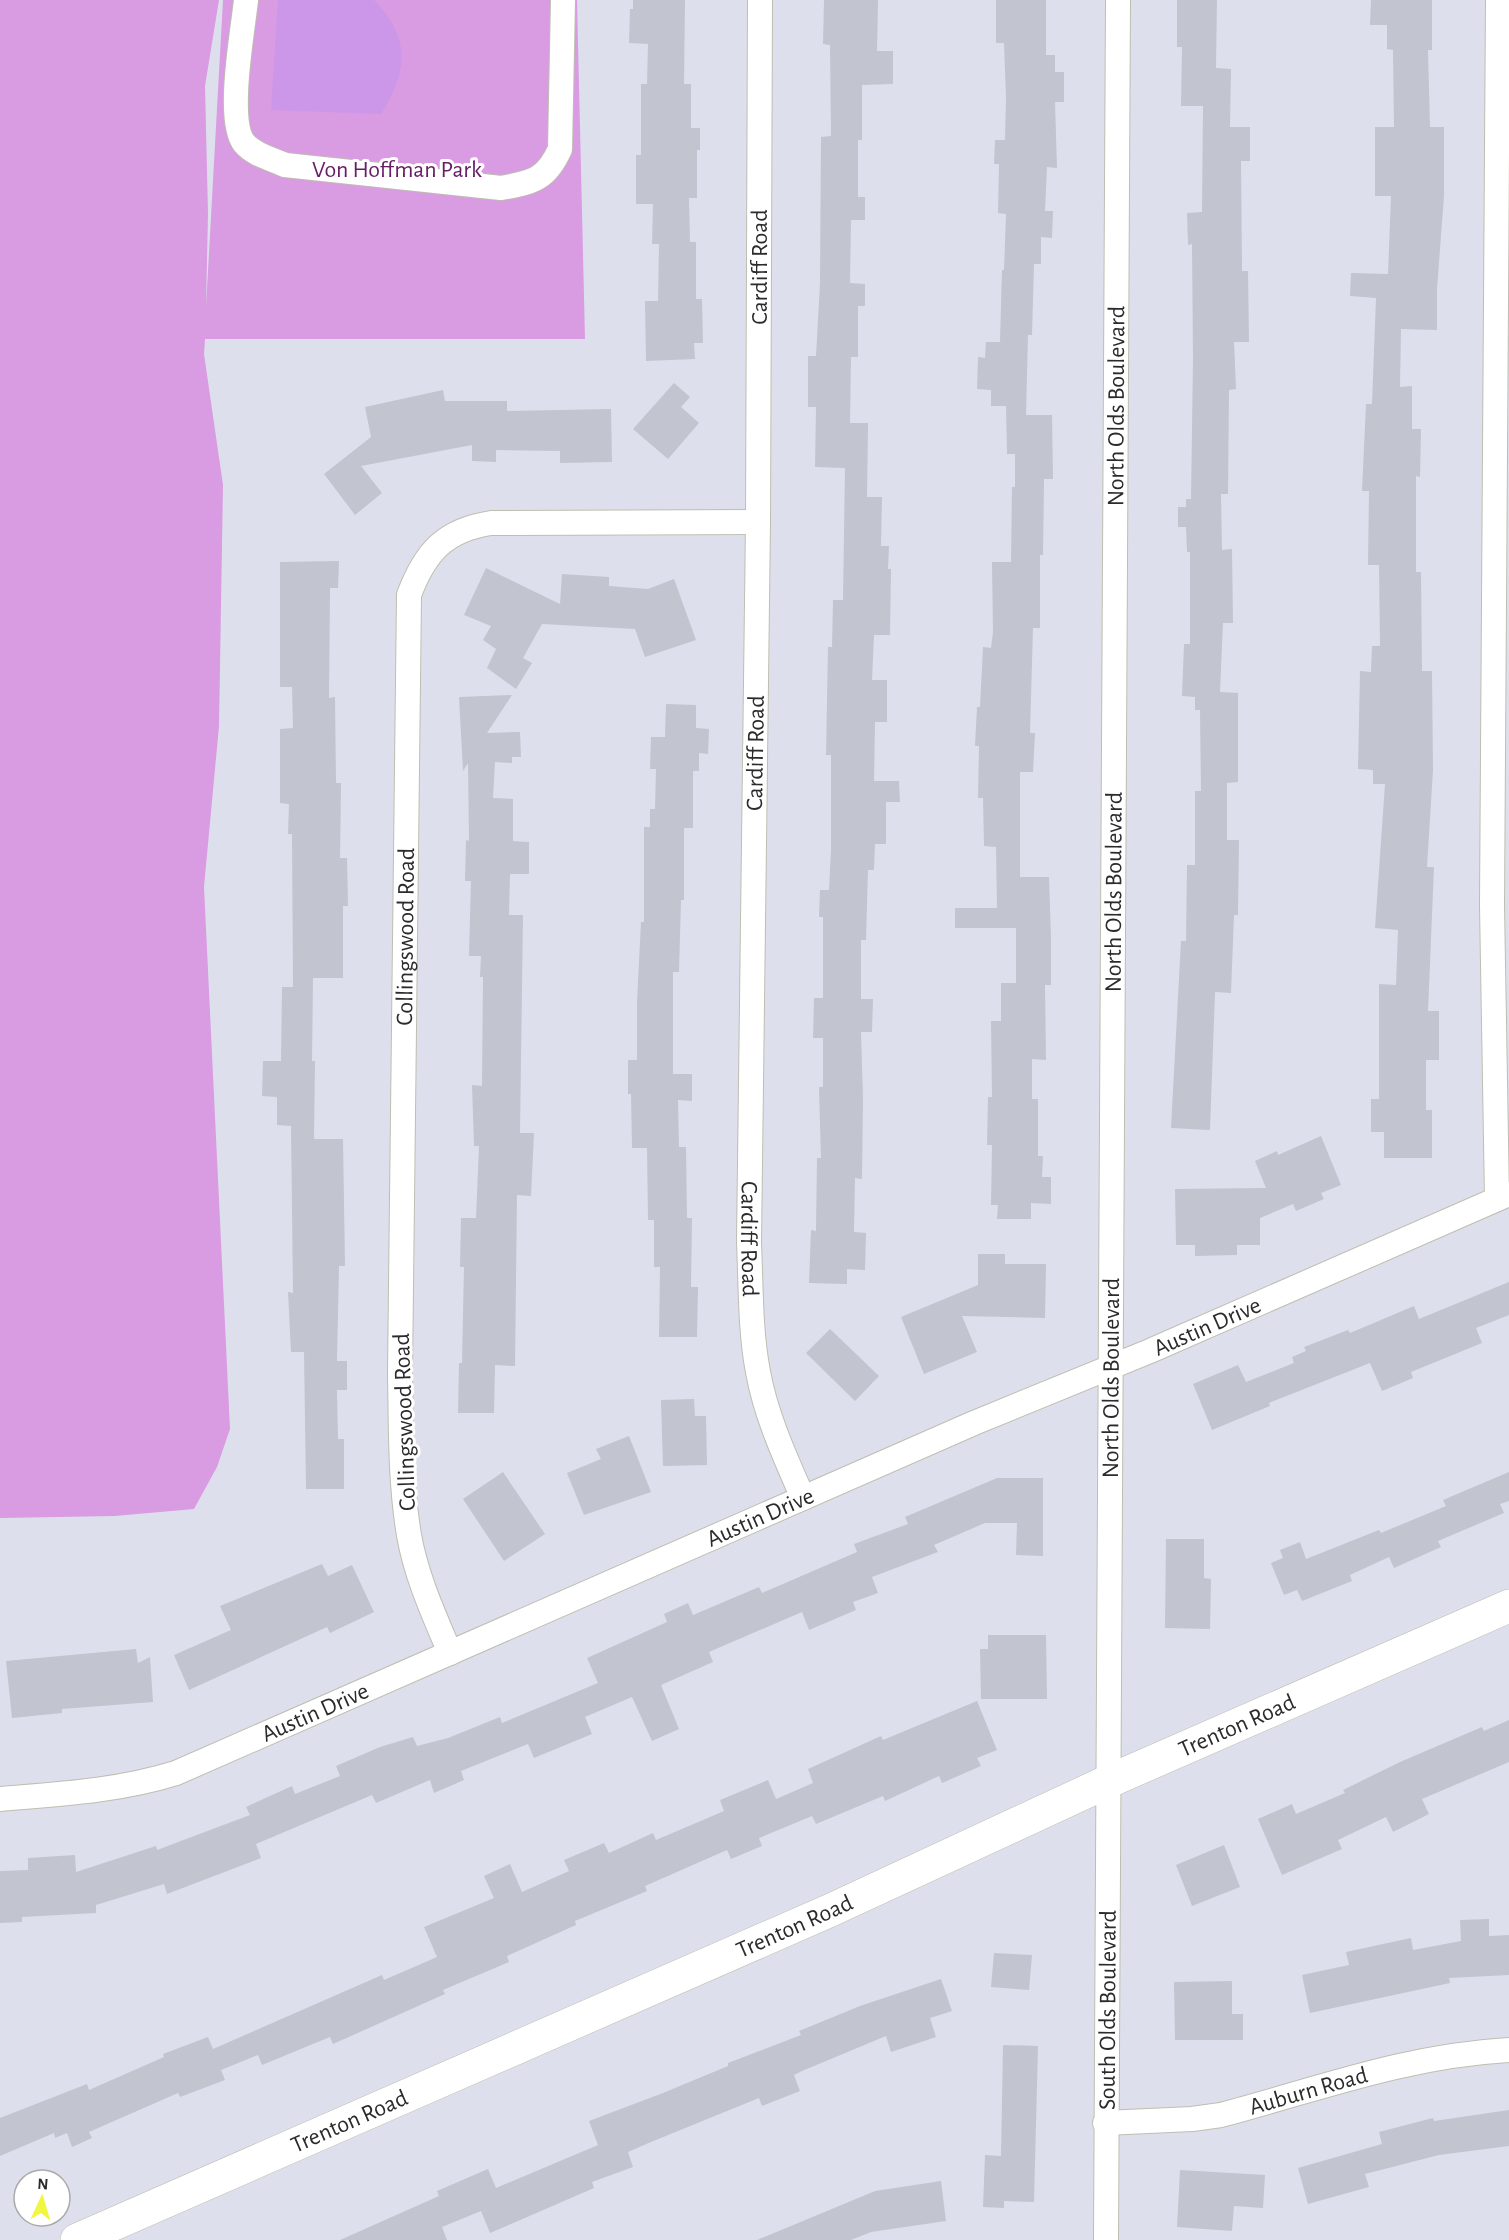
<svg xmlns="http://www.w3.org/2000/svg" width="1509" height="2240" font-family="'Alegreya Sans',sans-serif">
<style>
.green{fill:#d99be2}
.pitch{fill:#cc97e9}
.building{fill:#c2c4cf}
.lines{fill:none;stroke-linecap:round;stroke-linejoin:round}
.street-casing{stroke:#bebeb1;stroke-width:26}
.secondary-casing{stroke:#bebeb1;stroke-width:34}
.street{stroke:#fff;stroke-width:24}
.secondary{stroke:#fff;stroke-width:33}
.labels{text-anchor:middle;stroke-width:6;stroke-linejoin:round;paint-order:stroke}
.park-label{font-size:24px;fill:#671c66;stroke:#fff}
.street-label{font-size:24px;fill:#2b2b2b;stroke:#fff}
</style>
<rect width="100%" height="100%" fill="#dde0ec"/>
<polygon class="green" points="0,0 219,0 205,86 208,214 206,307 223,0 577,0 585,339 205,339 204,354 223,485 219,726 204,887 230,1429 217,1467 194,1509 115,1516 0,1518"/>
<path class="pitch" d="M278,0H374C411,39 408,70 381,114L271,110Z"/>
<g class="building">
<polygon points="633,0 685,0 684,84 691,84 691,128 700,128 700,150 697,150 697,198 689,198 690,242 696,242 696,299 702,299 703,343 694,343 695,359 646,361 645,301 658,301 659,244 652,244 653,204 636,204 636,155 641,155 641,84 647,84 648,44 629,43 630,9 633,9"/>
<polygon points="824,0 878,0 877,51 893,51 893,84 862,85 862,140 858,140 858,197 865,197 865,220 851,220 850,283 865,284 865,306 858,306 858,357 851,357 850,423 868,423 867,497 882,497 881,546 889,546 888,569 891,569 890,635 874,635 872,680 887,680 887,722 875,722 874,781 899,781 900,802 886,802 886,844 875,844 874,870 868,870 866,940 861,940 861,999 873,999 872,1032 861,1032 863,1098 862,1179 855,1178 854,1232 866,1233 865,1270 847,1269 847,1284 809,1283 811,1230 816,1231 817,1158 821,1158 819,1087 823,1087 823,1038 813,1038 814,998 823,998 823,917 819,917 820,890 829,890 831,850 831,755 826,755 828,647 832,647 833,600 843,600 845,468 815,467 816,407 808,407 808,356 816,356 820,283 821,137 831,136 830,45 823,44"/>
<polygon points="996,0 1046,0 1046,55 1055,55 1055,72 1064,72 1064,102 1055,102 1057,168 1047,167 1045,211 1053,211 1052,238 1041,237 1041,264 1034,264 1032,335 1028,335 1026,415 1052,415 1053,479 1044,479 1043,555 1040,555 1040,628 1033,628 1030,733 1035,733 1033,772 1020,772 1020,877 1049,877 1051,938 1051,985 1045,985 1046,1060 1032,1059 1032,1099 1038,1099 1038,1156 1043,1156 1042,1177 1051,1177 1051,1204 1031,1203 1031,1219 997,1219 998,1205 991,1205 992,1145 987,1145 988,1097 992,1097 991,1021 1001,1021 1001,983 1016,983 1016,928 955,928 955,908 997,908 996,847 984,846 983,798 978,798 979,746 975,746 977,707 980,707 983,647 991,648 993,632 992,562 1011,562 1012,487 1015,487 1015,454 1007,454 1006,406 991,406 991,390 977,389 978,357 985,358 986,342 1000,342 1002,270 1004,270 1006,214 998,213 999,164 994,164 995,140 1005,140 1006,98 1004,43 996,43"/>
<polygon points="1177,0 1217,0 1216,68 1231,69 1230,127 1250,127 1250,161 1241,161 1242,271 1248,271 1249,342 1234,342 1236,389 1229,390 1228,494 1221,494 1222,550 1232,549 1233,623 1223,623 1220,692 1238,693 1238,782 1227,783 1227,840 1239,840 1238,915 1234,915 1231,993 1215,992 1210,1130 1171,1128 1181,941 1186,941 1187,865 1195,865 1195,791 1201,791 1200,710 1195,710 1195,697 1182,696 1184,644 1190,644 1190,552 1187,552 1186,527 1178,527 1178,507 1186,507 1186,499 1191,499 1193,359 1192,244 1188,245 1187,213 1202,212 1203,106 1181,106 1182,47 1177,47"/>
<polygon points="1371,0 1432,0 1432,50 1428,50 1430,127 1444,127 1444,196 1437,289 1437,330 1401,329 1400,387 1412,386 1412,429 1421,429 1420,477 1416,476 1416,572 1421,572 1422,671 1432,671 1433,770 1427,867 1434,867 1428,1011 1439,1011 1439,1060 1426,1060 1426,1110 1432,1110 1432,1158 1384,1158 1384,1132 1371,1132 1371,1099 1379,1099 1379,984 1396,985 1398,930 1375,928 1385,784 1373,784 1373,770 1358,769 1360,671 1371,672 1372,646 1380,646 1379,565 1368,565 1369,491 1362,491 1366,404 1372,404 1376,298 1350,296 1351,273 1388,274 1391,196 1375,196 1375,127 1394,127 1393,50 1387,49 1387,25 1370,25"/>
<polygon points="674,383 690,397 681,407 699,423 668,459 633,429"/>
<polygon points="443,390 445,401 507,401 507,411 611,409 612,462 560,463 560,451 496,450 496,462 472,461 472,445 361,466 382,493 355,515 324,474 371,437 365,407"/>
<polygon points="339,561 338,588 330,588 329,698 335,697 336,783 341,783 340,858 347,858 348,906 343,906 343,978 313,978 312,1061 315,1061 314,1139 343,1139 345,1266 339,1266 337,1361 347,1361 347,1390 337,1390 338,1439 344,1439 344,1489 306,1489 304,1352 291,1352 288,1292 293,1293 291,1126 277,1125 277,1097 262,1096 263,1061 281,1061 282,987 293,987 292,834 288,834 289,804 280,803 280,729 293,728 292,687 280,687 280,562"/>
<polygon points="486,568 560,604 562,574 609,577 609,586 648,589 674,579 696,640 645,657 635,629 542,624 523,658 532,663 516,689 487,668 496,649 483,640 491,626 464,615"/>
<polygon points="512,695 487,733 520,732 521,757 512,757 512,763 495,762 493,798 513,799 513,841 529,842 529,874 510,874 509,915 523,915 520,1133 534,1133 531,1196 517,1195 515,1366 495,1365 494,1413 458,1413 459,1363 462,1363 464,1267 460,1267 461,1218 476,1218 479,1146 474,1146 472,1085 482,1086 483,977 480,977 481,956 469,956 471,881 465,881 466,840 469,841 468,763 463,771 459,697"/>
<polygon points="666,704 696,705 696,728 709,729 708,754 699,753 699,771 693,771 693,828 684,828 684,900 681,900 679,972 673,972 673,1074 692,1074 692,1101 678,1100 679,1147 686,1147 687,1218 692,1218 691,1287 698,1287 697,1337 659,1337 660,1267 654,1267 654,1220 648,1220 647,1148 632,1148 631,1094 628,1094 628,1060 637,1060 637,1002 641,922 644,922 644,827 650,827 650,809 655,809 656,769 650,769 651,737 665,737"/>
<polygon points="1321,1136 1341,1185 1321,1193 1324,1199 1296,1211 1293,1204 1260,1218 1260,1245 1237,1245 1237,1255 1195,1256 1195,1245 1176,1245 1175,1189 1266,1188 1255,1161 1277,1151 1278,1155"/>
<polygon points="978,1254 1005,1254 1005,1264 1046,1264 1045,1318 962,1316 977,1352 924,1374 901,1317 978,1285"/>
<polygon points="1509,1282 1509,1315 1476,1328 1482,1343 1411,1372 1413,1378 1382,1391 1370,1363 1269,1403 1270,1406 1212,1430 1193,1384 1238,1365 1246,1382 1294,1363 1292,1357 1306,1351 1304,1347 1348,1330 1350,1333 1414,1306 1419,1319"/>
<polygon points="830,1329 879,1376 855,1401 806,1353"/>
<polygon points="694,1399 695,1416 706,1416 707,1465 663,1466 661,1400"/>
<polygon points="629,1436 651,1492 584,1515 567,1473 601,1459 596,1449"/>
<polygon points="503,1472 545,1534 504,1561 463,1499"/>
<polygon points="1509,1472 1509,1501 1500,1504 1504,1513 1438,1541 1441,1547 1394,1568 1389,1557 1350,1575 1352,1581 1302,1601 1297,1590 1284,1595 1271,1563 1283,1558 1280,1550 1300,1542 1306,1559 1379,1530 1381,1533 1446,1506 1443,1500"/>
<polygon points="997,1478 1043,1478 1043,1556 1016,1555 1017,1523 985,1523 934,1545 938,1552 872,1577 878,1593 853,1602 856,1610 809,1630 802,1612 709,1652 713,1662 661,1685 679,1729 652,1741 632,1697 585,1717 592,1734 534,1758 528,1744 461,1771 464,1780 434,1793 430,1780 376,1803 372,1795 256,1844 261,1858 167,1894 164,1884 96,1905 96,1913 22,1917 22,1922 0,1923 0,1871 28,1870 28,1858 75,1855 76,1872 156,1846 157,1850 250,1815 246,1807 292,1786 295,1794 340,1776 336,1766 380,1747 413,1737 417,1746 448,1738 500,1717 502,1723 598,1683 587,1658 667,1622 664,1614 688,1603 693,1615 759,1587 762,1593 857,1552 854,1544 908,1524 905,1517"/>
<polygon points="1166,1539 1204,1539 1204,1578 1211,1579 1210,1629 1165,1628"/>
<polygon points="322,1564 328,1576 352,1565 374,1612 330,1633 327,1627 189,1690 174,1655 231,1630 220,1606"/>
<polygon points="988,1635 1046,1635 1047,1699 981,1699 980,1649 988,1649"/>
<polygon points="136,1649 138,1663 150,1657 153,1702 62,1709 62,1713 12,1718 6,1661"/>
<polygon points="977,1701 997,1750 977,1758 981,1766 942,1783 939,1776 885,1801 883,1796 816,1824 812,1816 759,1838 762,1846 731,1859 727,1850 645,1886 647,1891 575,1921 576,1925 507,1956 509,1962 443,1990 445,1994 333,2044 330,2037 262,2065 258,2055 221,2070 225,2080 180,2097 178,2093 89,2132 92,2138 72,2147 67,2133 55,2138 54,2133 0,2156 0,2118 87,2084 89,2090 164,2057 163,2054 208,2037 213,2049 382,1975 384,1980 437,1957 424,1927 494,1898 484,1876 510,1864 522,1892 569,1871 564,1860 604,1843 609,1853 653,1833 656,1840 724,1811 720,1800 768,1780 776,1799 813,1783 808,1769 881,1736 883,1740"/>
<polygon points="1509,1720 1509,1762 1422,1799 1429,1814 1393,1832 1386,1817 1338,1840 1342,1849 1282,1875 1258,1819 1292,1804 1296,1814 1345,1793 1343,1790 1400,1762 1482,1727 1484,1731"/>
<polygon points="1224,1845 1240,1887 1192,1906 1176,1865"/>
<polygon points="1489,1919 1489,1936 1509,1935 1509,1975 1449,1978 1450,1983 1310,2013 1302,1975 1349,1965 1346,1952 1411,1938 1413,1950 1461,1941 1460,1920"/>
<polygon points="994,1953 1032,1955 1029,1990 991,1987"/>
<polygon points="941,1979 952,2011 930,2018 936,2037 891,2052 886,2036 802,2071 794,2075 800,2091 762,2106 759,2098 651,2142 628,2152 633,2167 592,2182 594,2188 511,2224 490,2233 481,2211 442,2227 447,2240 340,2240 439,2196 437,2191 488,2169 496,2188 598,2145 589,2121 663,2093 728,2066 728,2063 801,2035 799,2031 860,2006"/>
<polygon points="1232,1981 1232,2014 1243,2014 1243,2040 1175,2040 1174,1982"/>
<polygon points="1003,2045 1038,2046 1034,2202 1004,2201 1004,2208 983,2207 985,2155 1001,2156"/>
<polygon points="1509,2110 1509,2146 1439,2155 1365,2174 1369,2187 1308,2204 1298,2168 1382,2144 1379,2132 1433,2118 1434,2121"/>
<polygon points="1180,2170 1265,2175 1263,2208 1234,2206 1232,2231 1177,2227"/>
<polygon points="941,2181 946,2221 871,2232 851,2240 757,2240 875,2191"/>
</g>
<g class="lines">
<g class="street-casing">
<g id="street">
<path d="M246,0C243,30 226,120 244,143C254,155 272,159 285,165L501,188C533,182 546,180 560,149L563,0"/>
<path id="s1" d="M760,0L758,522L749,1243C751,1286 750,1330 758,1372C766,1416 785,1457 803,1498"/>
<polyline points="1497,1199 1492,905 1498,0"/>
<path id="s2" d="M450,1653C434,1615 416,1576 409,1535C400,1482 401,1427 400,1373L409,595C425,552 445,530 491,523L758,522"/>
<path id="s3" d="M0,1799C60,1794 118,1791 176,1773L974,1423L1150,1351L1509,1194"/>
<path id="s4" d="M1105,2123L1192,2119L1221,2115C1319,2089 1405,2056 1509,2050"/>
<path id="s5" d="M1106,2240L1118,0"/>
</g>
</g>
<g class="secondary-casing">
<g id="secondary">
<path id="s6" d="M77,2240L831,1910L1107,1782L1509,1606"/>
</g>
</g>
<use href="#street" class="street"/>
<use href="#secondary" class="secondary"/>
</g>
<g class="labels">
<g class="park-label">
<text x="397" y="177">Von Hoffman Park</text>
</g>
<g class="street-label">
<text transform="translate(759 267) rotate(-90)" y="8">Cardiff Road</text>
<text dy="8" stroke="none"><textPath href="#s5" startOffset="1834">North Olds Boulevard</textPath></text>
<text transform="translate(755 753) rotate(-89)" y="8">Cardiff Road</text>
<text dy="8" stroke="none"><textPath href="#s5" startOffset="1348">North Olds Boulevard</textPath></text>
<text dy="8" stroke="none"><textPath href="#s2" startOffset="724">Collingswood Road</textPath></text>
<text dy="8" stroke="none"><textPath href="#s1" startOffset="1239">Cardiff Road</textPath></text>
<text dy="8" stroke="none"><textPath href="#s3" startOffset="1302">Austin Drive</textPath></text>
<text dy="8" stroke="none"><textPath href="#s5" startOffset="862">North Olds Boulevard</textPath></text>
<text transform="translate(404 1422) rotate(-92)" y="8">Collingswood Road</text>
<text dy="8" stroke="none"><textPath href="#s3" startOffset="816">Austin Drive</textPath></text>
<text dy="8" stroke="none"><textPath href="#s3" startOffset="330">Austin Drive</textPath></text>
<text dy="8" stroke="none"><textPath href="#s6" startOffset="1269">Trenton Road</textPath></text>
<text dy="8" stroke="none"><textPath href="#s6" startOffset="783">Trenton Road</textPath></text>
<text dy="8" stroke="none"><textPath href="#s5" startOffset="230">South Olds Boulevard</textPath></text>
<text dy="8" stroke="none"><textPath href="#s4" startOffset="207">Auburn Road</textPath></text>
<text dy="8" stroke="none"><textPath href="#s6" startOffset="297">Trenton Road</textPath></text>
</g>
</g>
<g transform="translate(42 2198) rotate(4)"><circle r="28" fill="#ffffff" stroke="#aaaaaa" stroke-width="1.5"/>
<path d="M0-4.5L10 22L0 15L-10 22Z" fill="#f0f641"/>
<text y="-9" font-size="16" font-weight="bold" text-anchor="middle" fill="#2b2b2b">N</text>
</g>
</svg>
